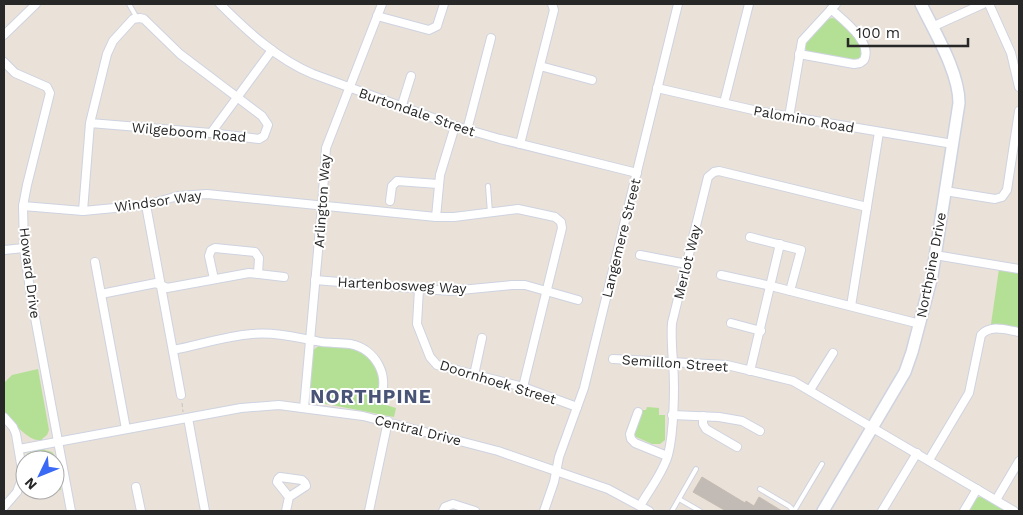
<svg xmlns="http://www.w3.org/2000/svg" width="1023" height="515" font-family="'Work Sans',sans-serif">
<style>
.green{fill:#b4e095}
.building{fill:#c2bbb5;stroke:#c5bdb3}
.lines{fill:none;stroke-linecap:round;stroke-linejoin:round}
.lane-casing{stroke:#ced3e0;stroke-width:6}
.street-casing{stroke:#ced3e0;stroke-width:10}
.secondary-casing{stroke:#ced3e0;stroke-width:14}
.path{stroke:#c3c3c3;stroke-width:1;stroke-dasharray:4 2.5;stroke-linecap:butt}
.lane{stroke:#fff;stroke-width:4}
.street{stroke:#fff;stroke-width:8}
.secondary{stroke:#fff;stroke-width:11}
.labels{text-anchor:middle;stroke-width:4;stroke-linejoin:round;paint-order:stroke}
.street-label{font-size:14px;fill:#272727;stroke:#fff}
.district-label{font-size:19px;font-weight:bold;letter-spacing:1px;fill:#495476;stroke:#fff}
</style>
<rect width="100%" height="100%" fill="#eae1d9"/>
<g class="green">
<path d="M832,18C844,21 875,52 856,61L809,53C805,50 804,47 805,42L826,20Z"/>
<polygon points="999,269 1019,272 1019,328 991,324"/>
<path d="M320,345C352,347 375,347 380,385L375,392L372,401L396,408L394,417L316,402L312,399L310,393H308L313,350Z"/>
<path d="M38,369L49,430L47,435L42,439L43,440C28,443 14,422 4,412V383L12,375Z"/>
<polygon points="647,407 659,408 659,415 665,415 665,440 660,444 652,444 634,436 643,410 646,410"/>
<polygon points="44,448 45,450 52,452 55,456 61,490 34,495 22,490 25,483 25,490 55,490 55,460 25,460 25,467 24,459 28,453"/>
<polygon points="979,497 985,498 1008,511 967,511 975,499"/>
</g>
<polygon class="building" points="702,477 745,503 746,501 754,506 759,497 782,511 726,511 693,492"/>
<g class="lines">
<g class="lane-casing">
<g id="lane">
<polyline points="129,4 137,18"/>
<polyline points="488,186 490,213"/>
<polyline points="760,489 789,506 794,511"/>
<polyline points="679,499 700,511"/>
<polyline points="672,511 696,469"/>
<polyline points="794,511 822,464"/>
</g>
</g>
<g class="street-casing">
<g id="street">
<path d="M220,4C247,31 277,59 313,74L455,126L500,139L637,173"/>
<polyline points="989,4 1011,53 1019,87"/>
<polyline points="377,16 429,30 437,26 444,4"/>
<polyline points="932,27 983,4"/>
<polyline points="4,35 36,4"/>
<path d="M799,54L854,64L860,63L864,60C873,42 843,20 831,9"/>
<polyline points="4,62 15,73 47,87 50,93 27,185 23,206 24,248 31,296 71,511"/>
<polyline points="540,66 592,80"/>
<polyline points="657,88 762,112 953,144"/>
<polyline points="724,103 749,4"/>
<polyline points="401,108 411,76"/>
<polyline points="789,117 802,41 836,4"/>
<polyline points="467,130 491,38"/>
<polyline points="211,133 272,50"/>
<polyline points="520,144 554,10 552,4"/>
<polyline points="945,191 995,199 1002,197 1007,190 1019,111"/>
<polyline points="390,201 392,186 397,181 438,184"/>
<polyline points="146,205 181,395"/>
<polyline points="23,206 83,211 146,205 178,196 207,194 436,217 454,217 518,209 555,217 561,222 562,228 523,387"/>
<polyline points="83,211 90,123 107,54 113,41 133,19 140,18 144,19 180,54 262,116 268,125 264,136 259,139 211,133 90,123"/>
<polyline points="436,217 440,175 455,126"/>
<polyline points="750,237 801,250 790,291"/>
<polyline points="4,250 24,248"/>
<polyline points="640,255 687,264"/>
<polyline points="935,255 1019,269"/>
<polyline points="95,262 126,429"/>
<polyline points="721,275 771,286 920,324"/>
<polyline points="214,279 209,256 211,250 215,248 255,252 259,258 258,274"/>
<polyline points="315,280 450,291 512,285 525,285 578,300"/>
<polyline points="419,289 417,324 430,357 437,365 523,387 577,407"/>
<polyline points="101,294 156,283 167,288 249,273 284,277"/>
<polyline points="851,306 879,132"/>
<polyline points="731,323 761,331"/>
<path d="M173,350C199,345 226,336 252,334C274,332 295,337 316,341C327,344 339,342 350,344C376,349 391,377 379,400"/>
<polyline points="613,359 727,365 793,381 1014,511"/>
<polyline points="750,371 780,244"/>
<polyline points="474,375 482,338"/>
<polyline points="810,390 833,353"/>
<polyline points="304,408 322,206 326,148 382,4"/>
<polyline points="638,412 630,434 631,439 635,443 667,456"/>
<polyline points="672,415 719,417 742,421 760,431"/>
<polyline points="703,416 703,424 706,429 737,447"/>
<polyline points="4,417 13,427 16,434 23,476 17,492 4,507"/>
<polyline points="188,418 205,511"/>
<polyline points="19,449 241,408 279,405 363,416 498,451 608,489 649,511"/>
<path d="M929,460L969,393L981,335C991,324 1006,330 1019,332"/>
<polyline points="136,487 141,511"/>
<polyline points="996,500 1019,461"/>
<path d="M640,506C649,490 663,473 668,455C674,432 675,386 673,362C672,348 671,336 672,323L708,177L714,172L719,171L867,207"/>
<polyline points="286,511 289,497 277,482 278,479 280,477 302,480 305,483 306,486 289,497"/>
<polyline points="369,511 388,421"/>
<polyline points="443,511 445,507 453,504 475,511"/>
<polyline points="544,511 554,482 559,457 584,388 678,4"/>
<polyline points="882,511 917,453"/>
<polyline points="964,511 977,489"/>
</g>
</g>
<g class="secondary-casing">
<path id="secondary" d="M823,511L905,372L912,352L932,276L959,103C959,72 935,33 921,4"/>
</g>
<polyline class="path" points="182,403 183,412"/>
<use href="#lane" class="lane"/>
<use href="#street" class="street"/>
<use href="#secondary" class="secondary"/>
</g>
<g class="labels">
<g class="street-label">
<text transform="translate(417 112) rotate(19)" y="5">Burtondale Street</text>
<text transform="translate(804 119) rotate(10)" y="5">Palomino Road</text>
<text transform="translate(189 132) rotate(5)" y="5">Wilgeboom Road</text>
<text transform="translate(158 201) rotate(-8)" y="5">Windsor Way</text>
<text transform="translate(322 201) rotate(-86)" y="5">Arlington Way</text>
<text transform="translate(621 238) rotate(-76)" y="5">Langemere Street</text>
<text transform="translate(687 262) rotate(-76)" y="5">Merlot Way</text>
<text transform="translate(931 265) rotate(-79)" y="5">Northpine Drive</text>
<text transform="translate(30 273) rotate(83)" y="5">Howard Drive</text>
<text transform="translate(402 285) rotate(3)" y="5">Hartenbosweg Way</text>
<text transform="translate(675 363) rotate(4)" y="5">Semillon Street</text>
<text transform="translate(498 382) rotate(17)" y="5">Doornhoek Street</text>
<text transform="translate(418 430) rotate(14)" y="5">Central Drive</text>
</g>
<g class="district-label">
<text x="371" y="403">NORTHPINE</text>
</g>
</g>
<rect width="1023" height="515" fill="none" stroke="#272727" stroke-width="10"/>
<g transform="translate(40 475) rotate(227)"><circle r="24" fill="#ffffff" stroke="#a9a9a9"/>
<path d="M0-4L9 19L0 12L-9 19Z" fill="#3a6af5"/>
<text y="-8" font-size="14" font-weight="bold" text-anchor="middle" fill="#272727">N</text>
</g>
<path d="M848 38v8h120v-8" fill="none" stroke="#272727" stroke-width="2.5"/>
<text x="856" y="38" font-size="15" fill="#272727" stroke="#ffffff" stroke-width="4" paint-order="stroke">100 m</text>
</svg>
